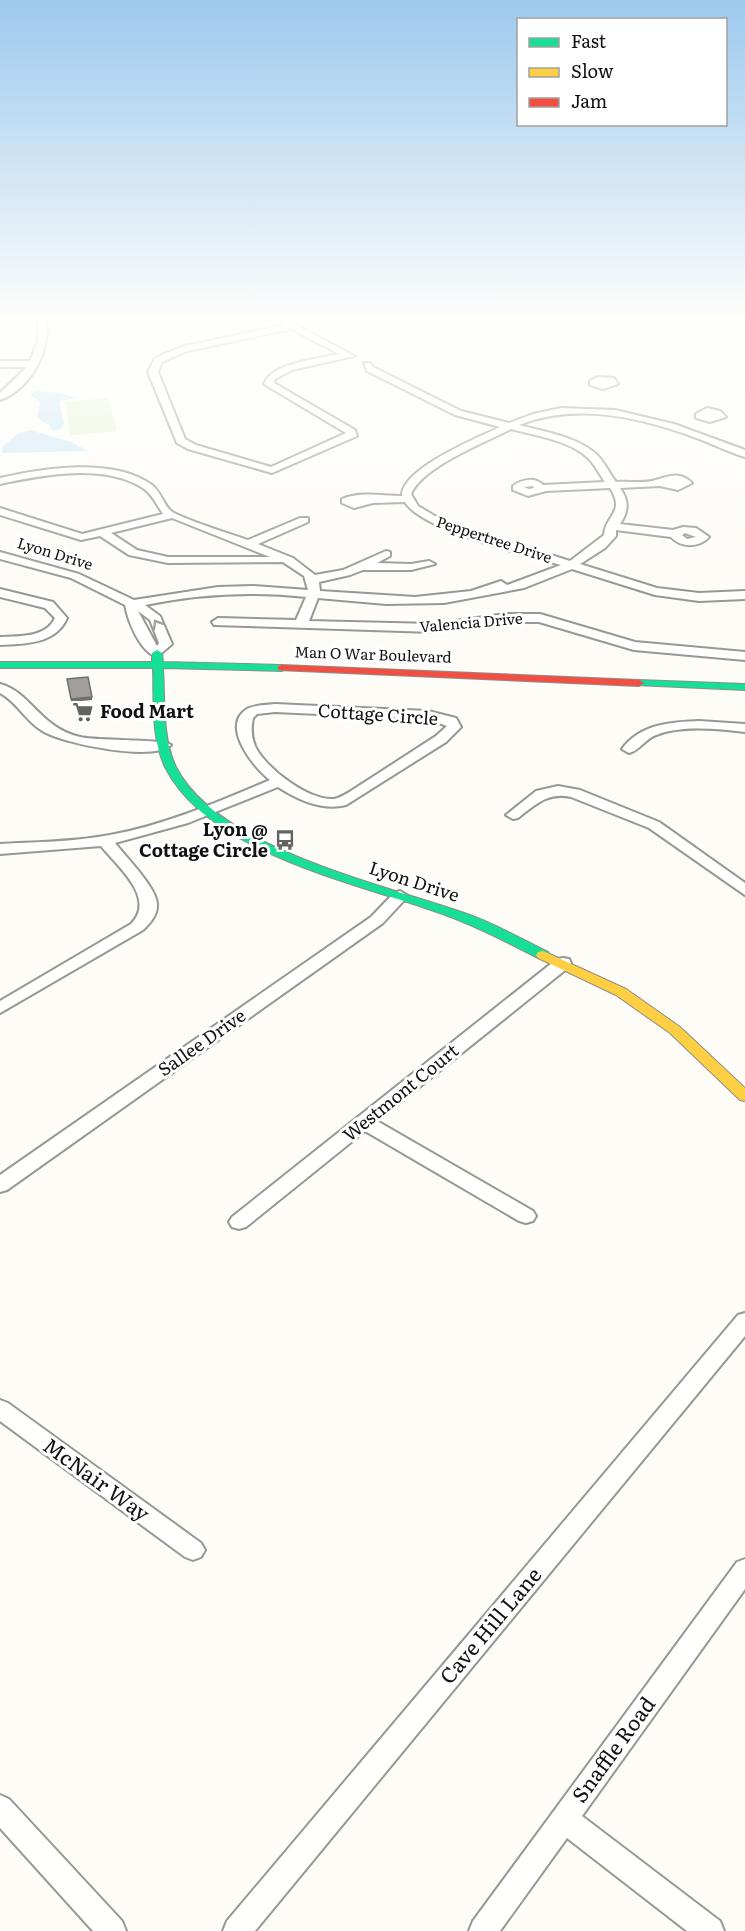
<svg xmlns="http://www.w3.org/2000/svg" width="745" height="1931" font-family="Literata,serif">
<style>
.green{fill:#e7f3d7}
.water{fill:#cde8f7}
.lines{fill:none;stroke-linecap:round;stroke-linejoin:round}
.street-casing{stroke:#979795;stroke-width:4}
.fast-casing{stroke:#8e8d8b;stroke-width:2}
.slow-casing{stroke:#8e8d8b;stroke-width:2}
.jam-casing{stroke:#8e8d8b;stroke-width:2}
.street{fill:#fffffe;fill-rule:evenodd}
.fast{fill:#16e098;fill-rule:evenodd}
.slow{fill:#ffcf43;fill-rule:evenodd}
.jam{fill:#f24e42;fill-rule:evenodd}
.shaded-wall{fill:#716f6d}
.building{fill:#a19f9c;stroke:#716f6d;stroke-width:1.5}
.oneway{stroke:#a0a09f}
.labels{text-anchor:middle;stroke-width:6;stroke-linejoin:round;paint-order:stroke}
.far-street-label{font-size:15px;fill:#111;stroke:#fff}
.poi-label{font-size:18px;font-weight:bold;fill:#111;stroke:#fff;text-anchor:start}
.street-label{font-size:18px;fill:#111;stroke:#fff}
.near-street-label{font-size:21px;fill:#111;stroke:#fff}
</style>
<rect width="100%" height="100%" fill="#fdfcf7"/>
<polygon class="green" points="108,398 117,431 71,435 65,402"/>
<g class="water">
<polygon points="37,391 60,393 76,398 59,401 64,424 61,429 53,431 50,426 37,418 40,402 30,394"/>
<polygon points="30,430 71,442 88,451 2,453 3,446 19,433"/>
</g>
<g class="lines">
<g class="street-casing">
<g id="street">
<path d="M38,319H46C51,350 31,389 0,400V393L27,367H0V361H30L38,341Z"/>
<path d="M281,320H287L354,356L292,370L275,379L274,383L355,430L357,436L272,473L188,449L177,443L148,372L155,358L181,347L284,325ZM291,329L339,354C319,359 271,363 264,384L346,433L271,467L196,445L185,439L158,372L162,362L187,351Z"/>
<path d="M364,363H370L373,367L461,411L509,423L533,414L561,408L615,410L674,424L745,450V457C728,452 711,443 694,437C639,417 575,402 519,425C544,432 576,436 596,454C604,461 609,473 616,482C628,481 645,484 656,480C669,476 680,471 692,483L678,490L660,486L620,488C629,501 629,511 620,524L673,530L683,527L696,528L709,537C699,548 681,548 671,537L616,530V536L605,548L580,564L657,588L699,593L745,591V599L699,601L655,595L572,569L524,588L444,603L386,604L318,598L309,621L433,624L506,614H540L635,642L745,652V660L634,650L539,622H506L433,632L214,625L212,622L218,618L296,620L306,597C252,591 199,594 145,605L160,616L172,644L157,657C140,652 128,621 125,605L71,578L0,559V552L79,574L134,600L218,587L253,586L308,590L304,576L283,562L168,563L129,555L100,536L81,540L0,515V508L82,534L163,514C157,505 152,494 143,488C103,463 43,475 0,484V478C43,468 114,457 152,485C161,492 163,504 171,511C180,518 233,535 248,540L300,518H308V522L258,544L293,558L315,575L343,570L386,551L390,552V556L377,563L411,564L429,561L435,564L411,570H363L350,575L319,582L320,591L415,597L471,591L501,581L507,585L561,565C527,555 421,530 405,502L373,503L354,508L342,503V499C361,491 381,496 402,496C401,469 477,438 500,427L455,415L367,371ZM511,429C536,436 570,440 589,459C595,465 600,475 605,482L543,485C535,477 522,479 513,486V490L528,496L546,491L610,488C626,513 605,515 604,535L570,561L445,522L418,506L411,494C422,467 484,443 511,429ZM533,486L534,488L529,489L524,487ZM172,518L270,557H168L137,550L111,533ZM685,533L696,537L687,539L682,535ZM138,611L150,620L159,643L157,646Z"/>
<polygon points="598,377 614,378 618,384 603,389 590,385 590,381"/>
<polygon points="707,408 720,411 726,417 710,422 696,418 696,414"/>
<path d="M0,589L53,602L67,618C56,644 25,644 0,645V637C19,636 46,638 55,618L45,608L0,597Z"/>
<path d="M0,684C31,692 40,728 80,737C96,741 165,739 171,745C155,762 61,744 41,730C25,720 17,702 0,693Z"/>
<path d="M275,704L428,711L456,718L461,727L446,742L346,805C322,811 298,800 278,787L188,823L115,843C125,856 159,890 157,906C157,916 149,924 143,930L0,1013V1001L131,924C157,898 117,866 101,846L0,854V844C36,842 73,842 110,835C165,825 218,802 270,780C254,768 220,726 247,709C254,705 267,705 275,704ZM275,712L428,719L447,726L436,736L351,791C346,794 340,798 334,799C309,801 265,768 255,746C251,736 251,728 253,718L257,714Z"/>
<path d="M699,721L745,724V732C717,729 683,725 656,735C645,739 639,751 629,753L622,749C640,724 671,722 699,721Z"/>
<path d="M558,786L580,790L659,822L745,883V895L649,828L571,797C548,792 536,804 518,818L513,819L506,815L536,791Z"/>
<polygon points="400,891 408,896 383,923 7,1190 0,1192 0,1175 371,917 394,893"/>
<polygon points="563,958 569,959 571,963 569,967 377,1121 533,1211 536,1216 533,1221 526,1223 519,1221 365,1131 246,1227 239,1229 232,1227 229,1222 232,1217 557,959"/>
<polygon points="745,1313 745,1336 255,1931 223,1931 227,1921 738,1315"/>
<polygon points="0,1400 8,1403 201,1543 205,1550 201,1557 193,1560 185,1557 0,1421"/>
<polygon points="745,1559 745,1589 582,1816 720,1921 724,1931 687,1931 567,1838 500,1931 469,1931 473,1921 737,1562"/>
<polygon points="0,1795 9,1799 122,1921 126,1931 93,1931 0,1828"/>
</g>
</g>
<g class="fast-casing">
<g id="fast">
<path d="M157,650L162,653L163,662L282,665L287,668L282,671L163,668C165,699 162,738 176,767C218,850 387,885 470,915C497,925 522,939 548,952L550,955L548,958H538C503,940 468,922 431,910C348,881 207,851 165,767C151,738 154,699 153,668H0V662H152V653Z"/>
<polygon points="639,680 745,684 745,690 635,685 635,681"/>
</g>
</g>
<g class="slow-casing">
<polygon id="slow" points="543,951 626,989 680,1027 745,1088 745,1101 740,1100 670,1033 616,995 538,958 536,955 538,952"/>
</g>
<g class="jam-casing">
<polygon id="jam" points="282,665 639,680 644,683 639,686 278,670 278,666"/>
</g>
<use href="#street" class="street"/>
<use href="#fast" class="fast"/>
<use href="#slow" class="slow"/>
<use href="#jam" class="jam"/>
</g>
<polygon class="shaded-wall" points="92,697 92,700 71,702 71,699"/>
<polygon class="building" points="88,677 92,697 71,699 67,679"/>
<defs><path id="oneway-chevron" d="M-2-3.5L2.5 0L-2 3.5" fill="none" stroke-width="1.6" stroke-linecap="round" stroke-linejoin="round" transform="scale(1.5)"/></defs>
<use class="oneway" href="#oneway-chevron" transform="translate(157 624) rotate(-121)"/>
<linearGradient id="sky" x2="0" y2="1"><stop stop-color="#9dc9ee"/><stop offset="0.54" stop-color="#fefefb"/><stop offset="1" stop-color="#fefefb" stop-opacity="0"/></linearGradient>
<rect width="745" height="589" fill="url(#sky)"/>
<defs>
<g id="supermarket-bare" transform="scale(1.62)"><path d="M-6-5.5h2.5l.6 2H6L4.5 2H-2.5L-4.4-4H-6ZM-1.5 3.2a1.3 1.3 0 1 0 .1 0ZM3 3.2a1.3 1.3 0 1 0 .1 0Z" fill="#646362" stroke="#fff" stroke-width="2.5" paint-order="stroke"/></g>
<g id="bus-bare" transform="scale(1.62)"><path d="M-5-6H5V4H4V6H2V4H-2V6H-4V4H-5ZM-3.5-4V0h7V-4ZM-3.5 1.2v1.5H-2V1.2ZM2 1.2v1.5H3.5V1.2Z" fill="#646362" stroke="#fff" stroke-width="2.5" paint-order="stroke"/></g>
</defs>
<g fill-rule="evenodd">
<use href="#supermarket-bare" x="83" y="712"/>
<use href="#bus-bare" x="285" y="840"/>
</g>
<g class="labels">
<g class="far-street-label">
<text transform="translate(494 540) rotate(18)" y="5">Peppertree Drive</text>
<text transform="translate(55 554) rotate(17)" y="5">Lyon Drive</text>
<text transform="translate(471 623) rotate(-5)" y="5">Valencia Drive</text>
<text transform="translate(373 655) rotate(2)" y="5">Man O War Boulevard</text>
</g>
<g class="poi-label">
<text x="100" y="718">Food Mart</text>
<text x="268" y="836" text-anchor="end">Lyon @<tspan x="268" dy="21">Cottage Circle</tspan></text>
</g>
<g class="street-label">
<text transform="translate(378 715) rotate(4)" y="6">Cottage Circle</text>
<text transform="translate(414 882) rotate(18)" y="6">Lyon Drive</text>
<text transform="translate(202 1043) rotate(-35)" y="6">Sallee Drive</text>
<text transform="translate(401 1093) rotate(-39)" y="6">Westmont Court</text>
</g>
<g class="near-street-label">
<text transform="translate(96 1480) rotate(36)" y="7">McNair Way</text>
<text transform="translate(491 1626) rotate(-50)" y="7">Cave Hill Lane</text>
<text transform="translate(614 1750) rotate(-54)" y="7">Snaffle Road</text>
</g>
</g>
<rect x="517" y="18" width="210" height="108" fill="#ffffff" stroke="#a0a0a0" stroke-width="1.5"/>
<rect x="529" y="38" width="30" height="9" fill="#16e098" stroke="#a0a0a0" stroke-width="1.5"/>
<text x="571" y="48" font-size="18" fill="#111111">Fast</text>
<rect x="529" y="68" width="30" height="9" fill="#ffcf43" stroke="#a0a0a0" stroke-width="1.5"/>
<text x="571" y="78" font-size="18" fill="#111111">Slow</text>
<rect x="529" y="98" width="30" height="9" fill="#f24e42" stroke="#a0a0a0" stroke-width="1.5"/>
<text x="571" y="108" font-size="18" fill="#111111">Jam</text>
</svg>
